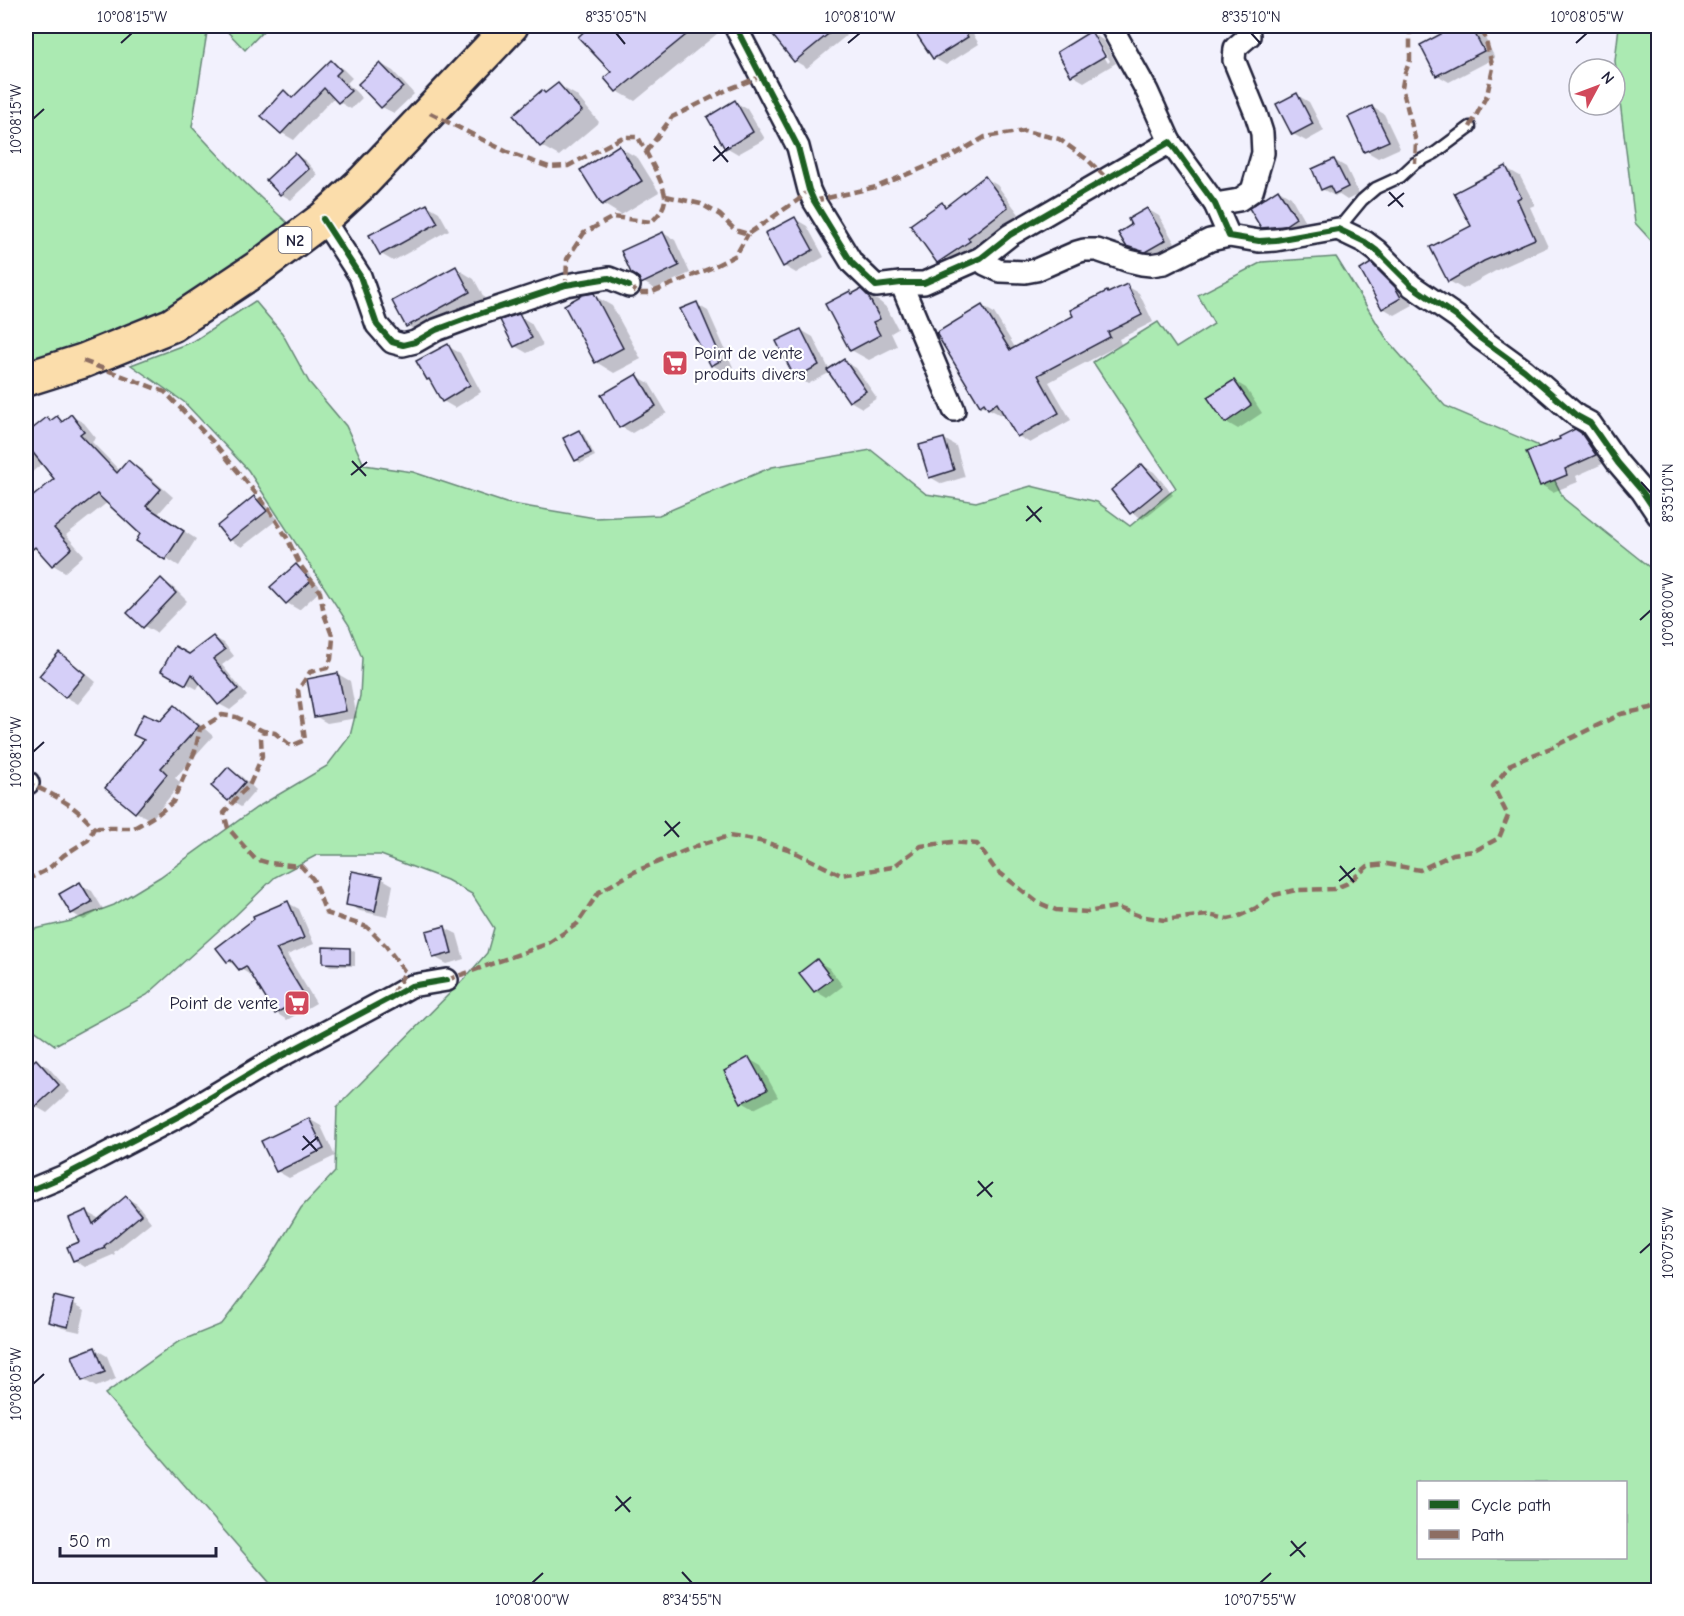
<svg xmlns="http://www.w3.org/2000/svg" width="1684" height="1616" font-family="'Comic Neue',sans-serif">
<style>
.green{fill:#abeab2;stroke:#668676;stroke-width:1.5;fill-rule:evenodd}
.shadow{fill:#0003;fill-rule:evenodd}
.building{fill:#d5cff8;stroke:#22223b;stroke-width:1.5}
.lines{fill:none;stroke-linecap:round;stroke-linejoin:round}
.lane-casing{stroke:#22223b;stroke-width:15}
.street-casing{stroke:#22223b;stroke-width:26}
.highway-casing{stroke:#22223b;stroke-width:38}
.lane{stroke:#fff;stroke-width:10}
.street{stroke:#fff;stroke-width:21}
.highway{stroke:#fbddab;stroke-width:33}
.quiet{stroke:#8d6e63;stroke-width:4.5;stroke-dasharray:9 4.5;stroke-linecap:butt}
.cycleway-casing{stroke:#fff;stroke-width:10}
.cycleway{stroke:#1b5e20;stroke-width:6}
.ticks{fill:none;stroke:#22223b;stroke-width:2}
.labels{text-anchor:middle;stroke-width:4.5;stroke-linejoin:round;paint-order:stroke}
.shield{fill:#fff;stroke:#646476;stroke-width:1.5}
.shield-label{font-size:16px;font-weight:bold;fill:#22223b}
.poi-label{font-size:18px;fill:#22223b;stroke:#fff;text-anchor:start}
.neatline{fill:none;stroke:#22223b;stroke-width:2}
.ticks-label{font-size:15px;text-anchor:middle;fill:#22223b}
</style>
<rect width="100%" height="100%" fill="#f2f1fd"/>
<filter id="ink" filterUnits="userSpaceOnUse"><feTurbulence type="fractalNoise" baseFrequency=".0167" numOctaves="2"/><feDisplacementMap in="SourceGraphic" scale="12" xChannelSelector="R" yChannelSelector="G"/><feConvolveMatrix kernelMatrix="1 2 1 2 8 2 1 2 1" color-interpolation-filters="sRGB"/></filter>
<g filter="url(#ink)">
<g class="green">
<polygon points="26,26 208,26 192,127 241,179 298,233 156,319 26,361"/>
<polygon points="222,26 268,26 245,50"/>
<polygon points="1619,26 1658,26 1658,248 1635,223 1615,61"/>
<path d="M1336,257L1388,341L1445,406L1537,445L1564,499L1658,574V1590H276L105,1394L178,1342L222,1324L265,1267L301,1208L335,1172L337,1107L466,977L487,953L494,928L472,894L447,880L381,855H317L275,877L236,915L147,995L55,1045L26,1024V931L71,921L114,905L160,877L256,808L327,766L350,736L360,696L362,658L349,625L248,470L184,402L131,365L194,341L255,301L282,333L309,382L346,426L364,465L413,472L506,503L595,518L659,515L772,467L871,450L926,494L976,502L1031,486L1097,502L1130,526L1176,488L1093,362L1158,322L1176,348L1214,324L1198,295L1262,262ZM1418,1482H1626V1558H1418Z"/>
</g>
<g class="shadow">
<polygon points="589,26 663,26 666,29 670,26 712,26 718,33 635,101 617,91 614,72"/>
<polygon points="788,26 858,26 807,68 795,61 775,36"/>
<polygon points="913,26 968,26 979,44 946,65 934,58"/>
<polygon points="1459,26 1476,26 1480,28 1495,58 1449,82 1437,75 1422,45"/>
<path d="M1091,33L1103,40L1116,63L1084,82L1072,75ZM1095,41H1098L1110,61L1108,63Z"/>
<polygon points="331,62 343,69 352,78 347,83 362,98 351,109 339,102 334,97 294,140 282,133 263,115 284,92 294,98"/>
<polygon points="381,64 393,71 414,94 394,113 382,107"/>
<polygon points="558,85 576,95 599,122 559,156 541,146 542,91 547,94"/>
<polygon points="1297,95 1309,102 1324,131 1306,141 1293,134"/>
<polygon points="735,102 747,109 765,139 738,154 726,147"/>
<polygon points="1372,107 1384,114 1400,148 1378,158 1366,151"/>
<polygon points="619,147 638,158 659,192 621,215 603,204"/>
<polygon points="296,155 306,161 318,175 291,200 281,194"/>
<polygon points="1334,160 1346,167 1359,194 1347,200 1338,194 1335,196 1322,189"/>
<polygon points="1506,168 1520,176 1535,205 1530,207 1548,247 1499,269 1463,289 1449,281 1473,227"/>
<polygon points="985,178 997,185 1019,214 979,245 981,248 950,269 938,262 942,204 947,207"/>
<polygon points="1279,190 1291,197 1307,225 1275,234 1262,227"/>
<polygon points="427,205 439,212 449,230 393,261 381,254"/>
<polygon points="1147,209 1159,216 1177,247 1158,258 1140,253 1127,245"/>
<polygon points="795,219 807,226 824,257 796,273 784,266"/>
<polygon points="663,233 675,240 690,273 655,289 643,282"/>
<polygon points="1371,265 1384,272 1407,296 1413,305 1395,315 1383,308"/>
<polygon points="456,268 474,279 487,303 426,336 408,326"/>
<polygon points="1127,286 1139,293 1153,322 1119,339 1121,344 1049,382 1071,420 1030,443 1018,436 1005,413 1001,415 981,405 982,306 994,313 1016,349 1075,317 1107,292 1110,294"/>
<polygon points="861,291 880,302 887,308 898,329 891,333 897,346 869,360 851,350 850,293 854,295"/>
<polygon points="593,295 612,306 641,359 614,373 596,362"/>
<polygon points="696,304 708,311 733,367 724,372 712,365"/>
<polygon points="519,316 531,323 543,345 527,353 515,346 502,321"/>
<polygon points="801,330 813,337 830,371 844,361 856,368 877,398 862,408 850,401 831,372 808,384 796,377"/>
<polygon points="447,346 460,353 481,392 455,408 443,401 432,381 428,379"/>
<polygon points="637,376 649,383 667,413 632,433 620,426"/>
<polygon points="1234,381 1246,388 1262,413 1238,429 1226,422"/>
<polygon points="71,416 84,423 96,438 92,442 120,471 128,462 141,469 173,497 158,514 196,539 179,566 138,540 142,533 108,502 66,535 84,555 65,572 53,565 42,552 34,548 26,538 26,515 31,510 26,504 56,479 43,463 26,477 26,436 47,419 52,422 57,418 64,422"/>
<polygon points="579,432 584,435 595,456 581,463 576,460"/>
<polygon points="1581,434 1593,442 1607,462 1576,476 1578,482 1553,492 1541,485"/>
<polygon points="944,439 956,446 965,477 942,484 930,477"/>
<polygon points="1142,465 1154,472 1173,495 1143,519 1131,512"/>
<polygon points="254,498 266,505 278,519 242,547 230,540"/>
<polygon points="296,566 308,573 322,589 299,610 287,603"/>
<polygon points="161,580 173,587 187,601 156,633 144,626"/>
<polygon points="213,637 224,643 234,656 222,665 247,696 230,710 219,704 201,682 197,689 163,671 189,656"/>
<polygon points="59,654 71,661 96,682 78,704 66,697"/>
<polygon points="338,674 350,681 357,718 327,723 315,716"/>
<polygon points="175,707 190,716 213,736 175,778 181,783 151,820 136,812 161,723"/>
<polygon points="229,769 241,776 256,790 241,807 229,800"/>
<polygon points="381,878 393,885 387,917 360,911 348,904"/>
<polygon points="80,884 92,891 103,909 84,920 72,913"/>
<polygon points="288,903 299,909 314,944 287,955 316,1003 287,1020 276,1013 253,975 252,976 228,961 218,948"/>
<polygon points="445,928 457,934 464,959 447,964 434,957"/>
<polygon points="350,949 355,952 355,966 330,966 324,962"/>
<polygon points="817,961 829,968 843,986 827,998 815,991"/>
<polygon points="749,1059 761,1066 778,1097 754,1109 742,1102"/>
<polygon points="36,1061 48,1067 70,1092 47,1113 35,1106 26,1096 26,1070"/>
<polygon points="309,1119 321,1126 335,1156 289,1178 277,1171"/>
<polygon points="126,1198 137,1204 151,1222 114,1252 115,1254 85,1267 74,1260 81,1242 87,1212 98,1218 99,1221"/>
<polygon points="73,1303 85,1310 80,1332 62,1328 50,1321"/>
<polygon points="95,1349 107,1356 116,1379 96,1387 84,1380"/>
</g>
<g class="building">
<polygon points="590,26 697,26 616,92 604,78 611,72 578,37"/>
<polygon points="786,26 838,26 794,62 773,36"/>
<polygon points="911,26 961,26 968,37 933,59"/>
<polygon points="1456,26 1471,26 1484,51 1436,76 1420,45"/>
<polygon points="1091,31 1105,56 1071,76 1057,52"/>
<polygon points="331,60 341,70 336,75 351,91 338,103 324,88 281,134 261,116 284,90 292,98"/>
<polygon points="380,63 403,87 381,108 358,84"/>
<polygon points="558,83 582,111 540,147 513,115 542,90 545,93"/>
<polygon points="1297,93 1313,124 1292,135 1276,104"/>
<polygon points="735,100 753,132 725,149 707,117"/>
<polygon points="1372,106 1389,141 1364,152 1348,117"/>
<polygon points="619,145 642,181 602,205 580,170"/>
<polygon points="295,153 309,169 280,195 266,180"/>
<polygon points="1334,159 1348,187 1334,194 1330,186 1321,190 1312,169"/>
<polygon points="1506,166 1521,197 1517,199 1535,239 1484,261 1448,282 1430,247 1471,226 1454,193"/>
<polygon points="985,176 1008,207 968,238 970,241 937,263 910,225 942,202 945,207"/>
<polygon points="1278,189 1296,218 1284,226 1261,228 1249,208"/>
<polygon points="427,204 438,223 380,255 369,235"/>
<polygon points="1147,208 1166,240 1145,252 1126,246 1118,233 1131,225 1128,219"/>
<polygon points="795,217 813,250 783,267 765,233"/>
<polygon points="663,232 679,266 641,284 639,278 631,273 621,251"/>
<polygon points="1371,263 1395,287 1401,298 1382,309 1360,270"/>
<polygon points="456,266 470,292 406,327 392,301"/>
<polygon points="1127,284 1142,315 1108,332 1110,337 1038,375 1059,413 1017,437 997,403 988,409 984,403 980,406 936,333 982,305 1010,350 1073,316 1070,310 1107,291 1108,293"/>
<polygon points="861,289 868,296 880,319 873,322 880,335 850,351 825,304 850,291 852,294"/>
<polygon points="594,293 623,348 595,363 564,305 582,295"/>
<polygon points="697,302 722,360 711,366 680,309"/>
<polygon points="519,314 532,338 514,347 500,320"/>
<polygon points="801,329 819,365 795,378 776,341"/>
<polygon points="448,344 470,385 442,402 429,379 427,380 416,361"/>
<polygon points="844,359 866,391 849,402 827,370"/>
<polygon points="637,374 656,406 619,428 601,395"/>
<polygon points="1234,380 1251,405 1225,423 1207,397"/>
<polygon points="71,414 84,431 80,434 117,473 128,460 161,489 146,506 184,531 165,560 136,541 140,534 97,494 54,528 72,548 52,566 35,547 33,549 26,541 26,502 54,479 26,444 26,434 47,417 50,421 57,416 62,422"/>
<polygon points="1575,429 1581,433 1596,455 1565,469 1567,475 1540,486 1526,452 1560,439 1559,437"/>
<polygon points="579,430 591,453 575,461 563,438"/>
<polygon points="944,438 954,470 929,478 919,445"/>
<polygon points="1142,464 1162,488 1130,514 1111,490"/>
<polygon points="254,496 267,511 229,541 217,526"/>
<polygon points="296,564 311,581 286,604 270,587"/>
<polygon points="161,578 176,593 143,628 127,613"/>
<polygon points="213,636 225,650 213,659 238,689 218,705 192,674 186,685 161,671 175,646 189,654"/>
<polygon points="59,652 85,674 65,698 39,676"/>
<polygon points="338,673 346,711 314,717 307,679"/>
<polygon points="175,705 199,726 161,768 167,774 135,813 105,788 144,740 133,735 143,714 160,721"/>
<polygon points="228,767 245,782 228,801 211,786"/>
<polygon points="352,871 382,877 375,911 346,905"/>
<polygon points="80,882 92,902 71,914 59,894"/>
<polygon points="288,901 304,938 276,949 305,996 275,1014 246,966 239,970 231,960 227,962 216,948 254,919 253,916"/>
<polygon points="445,926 452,953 433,958 426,931"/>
<polygon points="323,947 350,948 350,964 323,963"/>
<polygon points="817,959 832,979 814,992 799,973"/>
<polygon points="749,1057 767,1090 741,1103 724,1071"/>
<polygon points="36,1059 59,1085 34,1108 26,1098 26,1068"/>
<polygon points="309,1118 324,1149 276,1172 261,1141"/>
<polygon points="126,1196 141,1215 104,1246 105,1248 73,1261 67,1247 79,1242 69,1218 87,1210 93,1224"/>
<polygon points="54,1296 74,1301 68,1327 48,1322"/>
<polygon points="95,1347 105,1372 82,1381 72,1356"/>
</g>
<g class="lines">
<g class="lane-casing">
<polyline id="lane" points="1338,229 1362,200 1376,188 1400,177 1415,163 1435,153 1470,127"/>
</g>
<g class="street-casing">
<g id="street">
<polyline points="735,26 798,147 809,190 814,201 852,263 876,286 901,283 924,283 981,258 1010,235 1170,142 1215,204 1229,236 1259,241 1276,240 1338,229 1365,242 1377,251 1412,286 1457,317 1480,338 1524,370 1577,416 1590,423 1618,463 1642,491 1658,515"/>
<polyline points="1111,26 1147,91 1170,142"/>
<polyline points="1215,204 1239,200 1252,191 1263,153 1262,133 1256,114 1234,60 1235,48 1249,36 1248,26"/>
<polyline points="323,219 360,276 377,325 392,342 403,345 415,342 436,330 479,314 566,285 609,278 629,286"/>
<polyline points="981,258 985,264 1000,271 1025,272 1036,270 1077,252 1084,250 1097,250 1129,261 1142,264 1151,265 1164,263 1210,240 1229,236"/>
<polyline points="901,283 954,410"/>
<polyline points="26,782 28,783"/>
<polyline points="26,1192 62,1177 183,1114 268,1063 390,998 411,986 447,980"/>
</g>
</g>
<g class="highway-casing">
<polyline id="highway" points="26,379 83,361 172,325 259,267 323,219 363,182 511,26"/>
</g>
<use href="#lane" class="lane"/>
<use href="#street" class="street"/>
<use href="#highway" class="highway"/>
<g class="quiet">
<polyline points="1410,26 1410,60 1404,76 1402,87 1416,142 1415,163"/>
<path d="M430,113L507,152L549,167L568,166L623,137H638C644,149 666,186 665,198C665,208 658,216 651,222L613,217L584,233L567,259L566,285"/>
<polyline points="1470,127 1487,95 1493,68 1482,26"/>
<polyline points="646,152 672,117 729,89 762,76"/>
<polyline points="666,196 701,204 720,215 735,230 748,234 798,200 809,190"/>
<polyline points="814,201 876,187 950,157 985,137 1025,131 1059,139 1088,160 1107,179"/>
<polyline points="629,286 638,293 650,293 711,268 736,255 748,234"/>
<polyline points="83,361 165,392 215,444 268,508 287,538 300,565 320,592 324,614 333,638 331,659 327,668 310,672 298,690 305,740 291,746 275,733 263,731"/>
<polyline points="94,828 134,828 158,814 173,802 195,751 200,729 222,715 236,717 263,731 261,738 262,757 249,786 239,795 224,813 228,828 255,859 269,863 301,866 313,879 326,913 367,927 386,946 405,972 393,994"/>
<path d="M26,880L47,870L64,855L88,840L94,828C74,804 56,796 28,783"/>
<polyline points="447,980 547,944 577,924 599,892 634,872 699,845 729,836 760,841 788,849 841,875 893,867 921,846 952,842 977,844 995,869 1037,902 1056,910 1087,912 1115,907 1140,916 1164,920 1208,915 1228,919 1237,917 1256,908 1274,895 1296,890 1334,889 1348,883 1368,866 1387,864 1420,870 1453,854 1474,851 1499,838 1508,816 1493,786 1511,764 1553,747 1621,714 1651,708 1658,704"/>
</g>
<g class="cycleway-casing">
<g id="cycleway">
<polyline points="735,26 798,147 809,190 814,201 852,263 876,286 901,283 924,283 981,258 1010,235 1170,142 1215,204 1229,236 1259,241 1276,240 1338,229 1365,242 1377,251 1412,286 1457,317 1480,338 1524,370 1577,416 1590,423 1618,463 1642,491 1658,515"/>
<polyline points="323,219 360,276 377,325 392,342 403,345 415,342 436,330 479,314 566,285 609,278 629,286"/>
<polyline points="26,1192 62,1177 183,1114 268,1063 390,998 411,986 447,980"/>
</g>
</g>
<use href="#cycleway" class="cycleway"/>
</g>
</g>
<path class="ticks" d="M616,33L625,44M1251,33L1261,44M121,43L132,33M848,43L860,33M1576,43L1587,33M33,119L44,109M714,146L728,162M713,161L729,147M1389,192L1403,207M1388,206L1404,193M352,461L366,476M351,475L367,462M1641,482L1651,493M1027,506L1041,522M1026,521L1042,507M1640,620L1651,610M33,752L44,742M665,821L679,837M664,836L680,822M1340,866L1354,882M1339,881L1355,868M303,1136L317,1151M302,1150L318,1137M978,1181L992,1197M977,1196L993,1182M1640,1253L1651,1243M33,1384L44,1374M616,1496L630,1512M615,1511L631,1497M1291,1541L1305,1557M1290,1556L1306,1542M682,1572L692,1583M532,1583L543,1573M1260,1583L1271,1573"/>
<defs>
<g id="supermarket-square" transform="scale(1.35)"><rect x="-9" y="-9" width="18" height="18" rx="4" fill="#d1495b" stroke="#fff"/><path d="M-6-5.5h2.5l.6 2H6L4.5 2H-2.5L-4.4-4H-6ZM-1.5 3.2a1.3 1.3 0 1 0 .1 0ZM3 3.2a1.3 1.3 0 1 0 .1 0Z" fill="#fff"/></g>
</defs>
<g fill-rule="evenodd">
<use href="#supermarket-square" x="675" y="363"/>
<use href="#supermarket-square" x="297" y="1003"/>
</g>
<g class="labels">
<rect class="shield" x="278.5" y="227" width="33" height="26" rx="4.5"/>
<g class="shield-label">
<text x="295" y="246">N2</text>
</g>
<g class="poi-label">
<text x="694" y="359">Point de vente<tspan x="694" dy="21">produits divers</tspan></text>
<text x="278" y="1009" text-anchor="end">Point de vente</text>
</g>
</g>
<rect width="1684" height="1616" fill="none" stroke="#fff" stroke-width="66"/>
<rect x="1417" y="1481" width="210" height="78" fill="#ffffff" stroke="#a7a7b1" stroke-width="1.5"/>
<rect x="1429" y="1500" width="30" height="9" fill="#1b5e20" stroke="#a7a7b1" stroke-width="1.5"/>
<text x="1471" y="1511" font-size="18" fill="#22223b">Cycle path</text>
<rect x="1429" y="1530" width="30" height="9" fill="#8d6e63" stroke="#a7a7b1" stroke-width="1.5"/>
<text x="1471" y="1541" font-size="18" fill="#22223b">Path</text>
<g transform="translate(1597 87) rotate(49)"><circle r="28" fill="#ffffff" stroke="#a7a7b1" stroke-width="1.5"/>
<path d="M0-4.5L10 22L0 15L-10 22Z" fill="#d1495b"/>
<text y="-9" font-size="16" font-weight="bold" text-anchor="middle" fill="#22223b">N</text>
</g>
<path d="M60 1547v9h156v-9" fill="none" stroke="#22223b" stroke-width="3"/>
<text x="69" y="1547" font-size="18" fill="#22223b" stroke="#ffffff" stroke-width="4.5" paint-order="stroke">50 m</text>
<rect x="33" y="33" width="1618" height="1550" class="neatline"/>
<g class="ticks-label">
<text x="132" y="22">10°08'15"W</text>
<text x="616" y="22">8°35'05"N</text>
<text x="860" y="22">10°08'10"W</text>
<text x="1251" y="22">8°35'10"N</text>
<text x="1587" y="22">10°08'05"W</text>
<text transform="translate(16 119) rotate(-90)" y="5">10°08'15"W</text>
<text transform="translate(1668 493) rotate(-90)" y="5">8°35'10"N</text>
<text transform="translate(1668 610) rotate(-90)" y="5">10°08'00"W</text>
<text transform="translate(16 752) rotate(-90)" y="5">10°08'10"W</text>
<text transform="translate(1668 1243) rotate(-90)" y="5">10°07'55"W</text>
<text transform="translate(16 1384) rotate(-90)" y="5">10°08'05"W</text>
<text x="532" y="1605">10°08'00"W</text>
<text x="692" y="1605">8°34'55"N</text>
<text x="1260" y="1605">10°07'55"W</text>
</g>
</svg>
